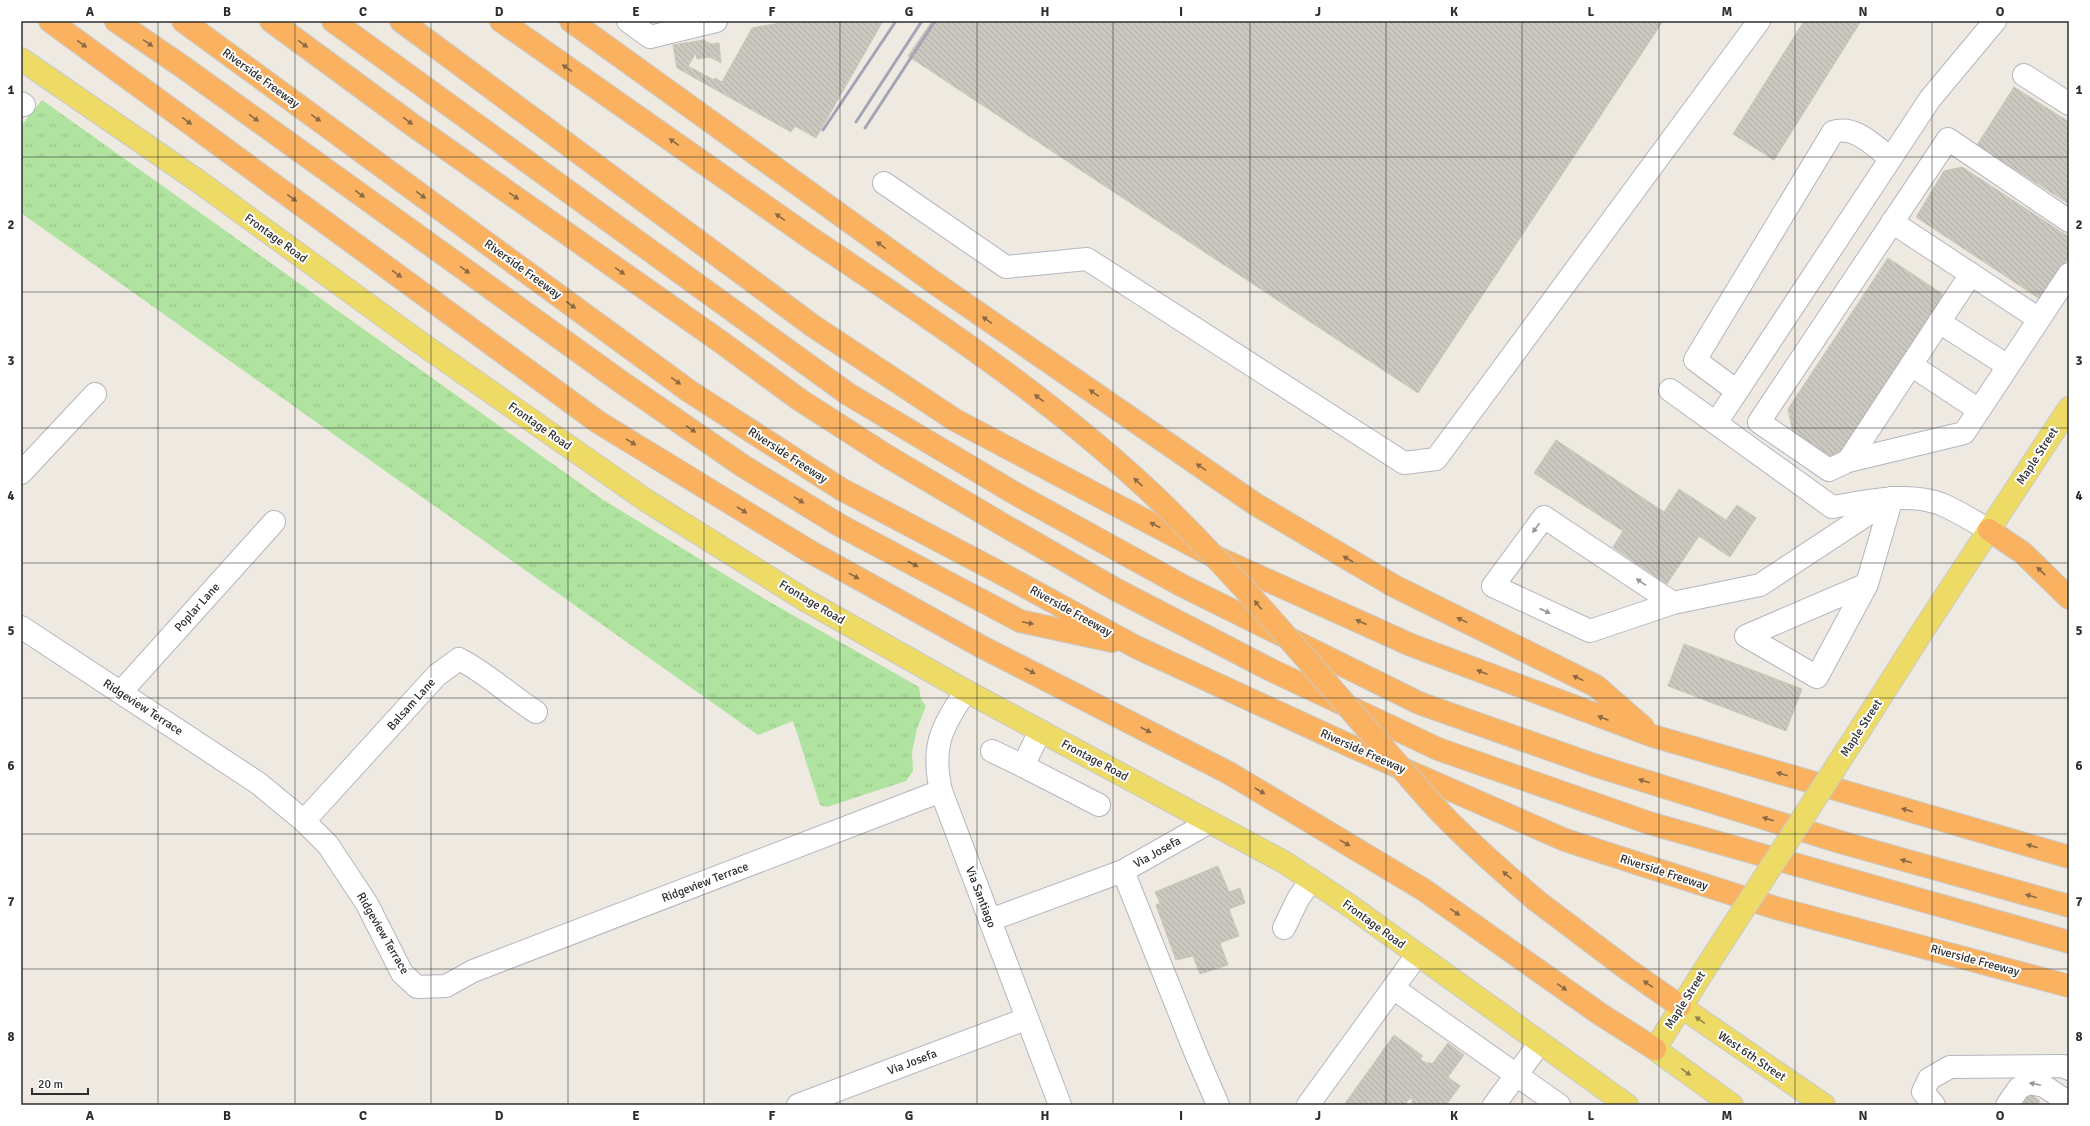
<svg xmlns="http://www.w3.org/2000/svg" width="2090" height="1126" font-family="Signika,sans-serif">
<style>
.grass{fill:url(#grass-tufts)}
.building{fill:url(#building-back-hatch);stroke:#cac6ba}
.lines{fill:none;stroke-linecap:round;stroke-linejoin:round}
.minor-casing{stroke:#b4b5c0;stroke-width:24}
.major-casing{stroke:#c9c9c9;stroke-width:24}
.highway-casing{stroke:#c9c9c9;stroke-width:24}
.minor{stroke:#fff;stroke-width:22}
.major{stroke:#eedb66;stroke-width:22}
.highway{stroke:#fab260;stroke-width:22}
.rail{stroke:#a3a4b7;stroke-width:3}
.major-bridge-casing{stroke:#c9c9c9;stroke-width:24;stroke-linecap:butt}
.highway-bridge-casing{stroke:#c9c9c9;stroke-width:24;stroke-linecap:butt}
.major-bridge{stroke:#eedb66;stroke-width:22}
.highway-bridge{stroke:#fab260;stroke-width:22}
.oneway{fill:#8a6944}
.oneway2{fill:#969696}
.oneway3{fill:#8e844a}
.grid{fill:none;stroke:#2e2e2e;stroke-width:1;stroke-opacity:0.55}
.labels{text-anchor:middle;stroke-width:4;stroke-linejoin:round;paint-order:stroke}
.street-label{font-size:12px;fill:#2e2e2e;stroke:#fff}
.neatline{fill:none;stroke:#2e2e2e;stroke-width:1.5}
.grid-label{font-size:13px;text-anchor:middle;font-weight:bold;fill:#2e2e2e}
</style>
<defs>
<pattern id="grass-tufts" width="24" height="20" patternUnits="userSpaceOnUse"><rect width="24" height="20" fill="#b0e39f"/><path d="M3 7l-1-3M5 7V3M7 7l1-3M15 17l-1-3M17 17v-4M19 17l1-3" fill="none" stroke="#98c389"/></pattern>
<pattern id="building-back-hatch" width="6" height="6" patternUnits="userSpaceOnUse"><rect width="6" height="6" fill="#cac8bf"/><path d="M-1 5l2 2M0 0l6 6M5-1l2 2" fill="none" stroke="#aeaca4"/></pattern>
</defs>
<rect width="100%" height="100%" fill="#eeeae1"/>
<polygon class="grass" points="42,100 602,499 763,598 919,687 921,699 926,706 917,729 912,752 913,771 906,781 827,807 820,805 793,721 758,735 21,213 21,126"/>
<g class="building">
<polygon points="791,21 883,21 816,138 795,126 791,132 677,68 673,45 704,40 711,44 719,43 721,63 710,57 697,59 696,53 688,66 714,80 715,78 722,82 752,28"/>
<polygon points="932,21 1663,21 1418,393 908,56"/>
<polygon points="1804,21 1861,21 1774,160 1733,134"/>
<polygon points="2014,87 2069,122 2069,204 1977,145"/>
<polygon points="1962,167 2069,237 2069,257 2040,299 1916,217 1944,171"/>
<polygon points="1888,258 1944,295 1836,459 1793,433 1788,409"/>
<polygon points="1556,440 1664,512 1679,489 1726,520 1737,505 1756,518 1730,557 1699,536 1667,584 1613,547 1623,531 1534,473"/>
<polygon points="1684,644 1802,689 1786,731 1668,686"/>
<polygon points="1218,866 1229,892 1240,888 1245,903 1229,909 1239,936 1220,943 1228,965 1200,974 1193,956 1176,960 1156,905 1160,903 1155,892"/>
<polygon points="1394,1035 1423,1056 1420,1059 1428,1064 1429,1062 1432,1064 1448,1043 1464,1055 1448,1077 1460,1086 1446,1105 1416,1105 1411,1102 1413,1100 1410,1098 1406,1103 1408,1105 1344,1105"/>
<polygon points="2029,1093 2040,1101 2037,1105 2010,1105 2018,1095 2025,1100"/>
</g>
<g class="lines">
<g class="minor-casing">
<g id="minor">
<polyline points="628,21 650,37 716,21"/>
<polyline points="2024,75 2069,104"/>
<polyline points="21,103 24,105"/>
<polyline points="884,183 1006,267 1087,259 1404,463 1436,459 1759,21"/>
<polyline points="2069,221 1948,139 1759,422 1829,470 1848,461 1964,433 2069,274"/>
<polyline points="1892,222 2039,319"/>
<polyline points="1939,322 2008,366"/>
<polyline points="1911,365 1979,410"/>
<path d="M1670,390L1832,507C1866,502 1907,491 1941,504C1958,511 1973,521 1989,530"/>
<path d="M1737,391L1695,360L1833,132C1855,125 1873,145 1890,158"/>
<polyline points="1716,423 1930,99 1995,21"/>
<polyline points="1848,461 1971,274"/>
<polyline points="21,473 95,394"/>
<polyline points="1867,584 1746,636 1817,677 1867,584 1892,498"/>
<polyline points="1673,603 1544,517 1493,586 1590,631 1673,603 1760,585 1892,498"/>
<polyline points="21,627 258,783 304,821 328,845 367,904 402,973 417,987 446,986 473,971 941,791"/>
<path d="M966,691C941,727 931,747 941,791L1060,1105"/>
<polyline points="121,692 274,522"/>
<polyline points="1040,731 1023,766 1099,805"/>
<polyline points="992,751 1023,766"/>
<path d="M304,821L437,675L459,659C487,673 509,695 536,712"/>
<polyline points="1123,871 1196,1054 1218,1105"/>
<polyline points="990,920 1123,871 1210,822"/>
<polyline points="1284,928 1298,899 1311,880"/>
<polyline points="1393,988 1559,1105"/>
<polyline points="798,1105 1026,1019"/>
<polyline points="1308,1105 1417,955"/>
<polyline points="1494,1105 1540,1043"/>
<polyline points="1934,1105 1923,1092 1929,1079 1950,1067 2063,1066 2069,1069"/>
<polyline points="2007,1105 2019,1088 2029,1083 2044,1086 2069,1103"/>
</g>
</g>
<g class="major-casing">
<g id="major">
<polyline points="21,59 198,181 422,344 647,501 805,600 966,691 1284,862 1346,903 1627,1105"/>
<polyline points="1861,728 1922,632 2069,408"/>
<polyline points="1703,972 1655,1049 1732,1105"/>
<polyline points="1680,1006 1824,1105"/>
</g>
</g>
<g class="highway-casing">
<g id="highway">
<polyline points="50,21 598,422 809,551 982,647 1229,773 1424,890 1600,1014 1655,1049"/>
<polyline points="116,21 183,67 624,384 743,466 841,526 1020,621 1112,641"/>
<polyline points="183,21 689,391 841,489 1006,576 1136,647 1353,747 1565,840 1776,908 2069,986"/>
<polyline points="271,21 414,126 721,342 800,400 887,456 1000,523 1115,589 1269,669 1438,749 1649,823 2069,942"/>
<polyline points="333,21 848,394 1016,494 1183,586 1419,703 1594,765 1840,842 2069,906"/>
<polyline points="401,21 813,326 955,420 1207,553 1411,645 1653,736 2069,857"/>
<polyline points="501,21 812,239"/>
<polyline points="571,21 939,286 1255,504 1394,586 1596,686 1643,727"/>
<polyline points="1989,530 2023,553 2069,598"/>
<polyline points="1537,901 1627,969 1680,1006"/>
</g>
</g>
<use href="#minor" class="minor"/>
<use href="#major" class="major"/>
<use href="#highway" class="highway"/>
<g class="rail">
<polyline points="856,122 922,21"/>
<polyline points="865,128 935,21"/>
<polyline points="823,130 896,21"/>
</g>
<g class="major-bridge-casing">
<polyline id="major-bridge" points="1703,972 1861,728"/>
</g>
<g class="highway-bridge-casing">
<path id="highway-bridge" d="M812,239C936,322 1060,404 1167,508C1240,580 1306,659 1373,736C1396,761 1418,789 1442,814C1472,845 1504,873 1537,901"/>
</g>
<use href="#major-bridge" class="major-bridge"/>
<use href="#highway-bridge" class="highway-bridge"/>
</g>
<defs><path id="oneway-solid" d="M-6-.8H1V-3.2L6.5 0L1 3.2V.8H-6Z"/></defs>
<g class="oneway">
<use href="#oneway-solid" transform="translate(148 43) rotate(34)"/>
<use href="#oneway-solid" transform="translate(82 44) rotate(36)"/>
<use href="#oneway-solid" transform="translate(303 44) rotate(36)"/>
<use href="#oneway-solid" transform="translate(567 68) rotate(-145)"/>
<use href="#oneway-solid" transform="translate(254 118) rotate(36)"/>
<use href="#oneway-solid" transform="translate(316 118) rotate(36)"/>
<use href="#oneway-solid" transform="translate(187 121) rotate(36)"/>
<use href="#oneway-solid" transform="translate(408 121) rotate(36)"/>
<use href="#oneway-solid" transform="translate(674 142) rotate(-145)"/>
<use href="#oneway-solid" transform="translate(360 194) rotate(36)"/>
<use href="#oneway-solid" transform="translate(421 195) rotate(36)"/>
<use href="#oneway-solid" transform="translate(514 196) rotate(35)"/>
<use href="#oneway-solid" transform="translate(292 198) rotate(36)"/>
<use href="#oneway-solid" transform="translate(780 217) rotate(-145)"/>
<use href="#oneway-solid" transform="translate(881 245) rotate(-144)"/>
<use href="#oneway-solid" transform="translate(465 270) rotate(36)"/>
<use href="#oneway-solid" transform="translate(620 271) rotate(35)"/>
<use href="#oneway-solid" transform="translate(397 274) rotate(36)"/>
<use href="#oneway-solid" transform="translate(571 305) rotate(36)"/>
<use href="#oneway-solid" transform="translate(987 320) rotate(-146)"/>
<use href="#oneway-solid" transform="translate(676 381) rotate(36)"/>
<use href="#oneway-solid" transform="translate(1094 393) rotate(-146)"/>
<use href="#oneway-solid" transform="translate(1039 398) rotate(-142)"/>
<use href="#oneway-solid" transform="translate(691 429) rotate(34)"/>
<use href="#oneway-solid" transform="translate(631 442) rotate(32)"/>
<use href="#oneway-solid" transform="translate(1201 467) rotate(-146)"/>
<use href="#oneway-solid" transform="translate(1138 482) rotate(-137)"/>
<use href="#oneway-solid" transform="translate(799 500) rotate(32)"/>
<use href="#oneway-solid" transform="translate(742 510) rotate(32)"/>
<use href="#oneway-solid" transform="translate(1155 525) rotate(-152)"/>
<use href="#oneway-solid" transform="translate(1348 559) rotate(-149)"/>
<use href="#oneway-solid" transform="translate(913 564) rotate(28)"/>
<use href="#oneway-solid" transform="translate(2041 571) rotate(-136)"/>
<use href="#oneway-solid" transform="translate(854 576) rotate(29)"/>
<use href="#oneway-solid" transform="translate(1258 605) rotate(-131)"/>
<use href="#oneway-solid" transform="translate(1462 620) rotate(-154)"/>
<use href="#oneway-solid" transform="translate(1361 622) rotate(-156)"/>
<use href="#oneway-solid" transform="translate(1028 623) rotate(12)"/>
<use href="#oneway-solid" transform="translate(1030 671) rotate(27)"/>
<use href="#oneway-solid" transform="translate(1482 672) rotate(-159)"/>
<use href="#oneway-solid" transform="translate(1578 678) rotate(-154)"/>
<use href="#oneway-solid" transform="translate(1603 718) rotate(-159)"/>
<use href="#oneway-solid" transform="translate(1146 730) rotate(27)"/>
<use href="#oneway-solid" transform="translate(1782 774) rotate(-164)"/>
<use href="#oneway-solid" transform="translate(1644 781) rotate(-163)"/>
<use href="#oneway-solid" transform="translate(1260 791) rotate(31)"/>
<use href="#oneway-solid" transform="translate(1907 810) rotate(-164)"/>
<use href="#oneway-solid" transform="translate(1768 819) rotate(-162)"/>
<use href="#oneway-solid" transform="translate(1345 843) rotate(31)"/>
<use href="#oneway-solid" transform="translate(2032 846) rotate(-164)"/>
<use href="#oneway-solid" transform="translate(1906 861) rotate(-164)"/>
<use href="#oneway-solid" transform="translate(1507 875) rotate(-140)"/>
<use href="#oneway-solid" transform="translate(2031 896) rotate(-164)"/>
<use href="#oneway-solid" transform="translate(1455 912) rotate(35)"/>
<use href="#oneway-solid" transform="translate(1648 984) rotate(-145)"/>
<use href="#oneway-solid" transform="translate(1562 987) rotate(35)"/>
</g>
<g class="oneway2">
<use href="#oneway-solid" transform="translate(1536 528) rotate(126)"/>
<use href="#oneway-solid" transform="translate(1641 582) rotate(-146)"/>
<use href="#oneway-solid" transform="translate(1545 611) rotate(25)"/>
<use href="#oneway-solid" transform="translate(2035 1084) rotate(-168)"/>
</g>
<g class="oneway3">
<use href="#oneway-solid" transform="translate(1700 1020) rotate(-145)"/>
<use href="#oneway-solid" transform="translate(1686 1072) rotate(36)"/>
</g>
<path class="grid" d="M158,21V1105M295,21V1105M431,21V1105M568,21V1105M704,21V1105M840,21V1105M977,21V1105M1113,21V1105M1250,21V1105M1386,21V1105M1522,21V1105M1659,21V1105M1795,21V1105M1932,21V1105M21,157H2069M21,292H2069M21,428H2069M21,563H2069M21,698H2069M21,834H2069M21,969H2069"/>
<g class="labels">
<g class="street-label">
<text transform="translate(261 78) rotate(36)" y="4">Riverside Freeway</text>
<text transform="translate(276 238) rotate(36)" y="4">Frontage Road</text>
<text transform="translate(523 269) rotate(36)" y="4">Riverside Freeway</text>
<text transform="translate(540 426) rotate(35)" y="4">Frontage Road</text>
<text transform="translate(788 455) rotate(33)" y="4">Riverside Freeway</text>
<text transform="translate(2037 456) rotate(-57)" y="4">Maple Street</text>
<text transform="translate(812 602) rotate(31)" y="4">Frontage Road</text>
<text transform="translate(197 607) rotate(-48)" y="4">Poplar Lane</text>
<text transform="translate(1071 611) rotate(29)" y="4">Riverside Freeway</text>
<text transform="translate(411 704) rotate(-48)" y="4">Balsam Lane</text>
<text transform="translate(143 707) rotate(33)" y="4">Ridgeview Terrace</text>
<text transform="translate(1861 728) rotate(-57)" y="4">Maple Street</text>
<text transform="translate(1363 751) rotate(24)" y="4">Riverside Freeway</text>
<text transform="translate(1095 760) rotate(28)" y="4">Frontage Road</text>
<text transform="translate(1157 852) rotate(-29)" y="4">Via Josefa</text>
<text transform="translate(1664 872) rotate(18)" y="4">Riverside Freeway</text>
<text transform="translate(705 882) rotate(-21)" y="4">Ridgeview Terrace</text>
<text transform="translate(981 897) rotate(69)" y="4">Via Santiago</text>
<text transform="translate(1374 924) rotate(36)" y="4">Frontage Road</text>
<text transform="translate(383 933) rotate(60)" y="4">Ridgeview Terrace</text>
<text transform="translate(1975 960) rotate(15)" y="4">Riverside Freeway</text>
<text transform="translate(1685 1000) rotate(-58)" y="4">Maple Street</text>
<text transform="translate(1752 1056) rotate(34)" y="4">West 6th Street</text>
<text transform="translate(912 1062) rotate(-21)" y="4">Via Josefa</text>
</g>
</g>
<rect width="2090" height="1126" fill="none" stroke="#ffffff" stroke-width="44"/>
<path d="M32 1088v6h56v-6" fill="none" stroke="#2e2e2e" stroke-width="2"/>
<text x="38" y="1088" font-size="12" fill="#2e2e2e" stroke="#ffffff" stroke-width="3" paint-order="stroke">20 m</text>
<rect x="22" y="22" width="2046" height="1082" class="neatline"/>
<g class="grid-label">
<text x="90" y="16">A</text>
<text x="227" y="16">B</text>
<text x="363" y="16">C</text>
<text x="499" y="16">D</text>
<text x="636" y="16">E</text>
<text x="772" y="16">F</text>
<text x="909" y="16">G</text>
<text x="1045" y="16">H</text>
<text x="1181" y="16">I</text>
<text x="1318" y="16">J</text>
<text x="1454" y="16">K</text>
<text x="1591" y="16">L</text>
<text x="1727" y="16">M</text>
<text x="1863" y="16">N</text>
<text x="2000" y="16">O</text>
<text x="11" y="94">1</text>
<text x="2079" y="94">1</text>
<text x="11" y="229">2</text>
<text x="2079" y="229">2</text>
<text x="11" y="365">3</text>
<text x="2079" y="365">3</text>
<text x="11" y="500">4</text>
<text x="2079" y="500">4</text>
<text x="11" y="635">5</text>
<text x="2079" y="635">5</text>
<text x="11" y="770">6</text>
<text x="2079" y="770">6</text>
<text x="11" y="906">7</text>
<text x="2079" y="906">7</text>
<text x="11" y="1041">8</text>
<text x="2079" y="1041">8</text>
<text x="90" y="1120">A</text>
<text x="227" y="1120">B</text>
<text x="363" y="1120">C</text>
<text x="499" y="1120">D</text>
<text x="636" y="1120">E</text>
<text x="772" y="1120">F</text>
<text x="909" y="1120">G</text>
<text x="1045" y="1120">H</text>
<text x="1181" y="1120">I</text>
<text x="1318" y="1120">J</text>
<text x="1454" y="1120">K</text>
<text x="1591" y="1120">L</text>
<text x="1727" y="1120">M</text>
<text x="1863" y="1120">N</text>
<text x="2000" y="1120">O</text>
</g>
</svg>
